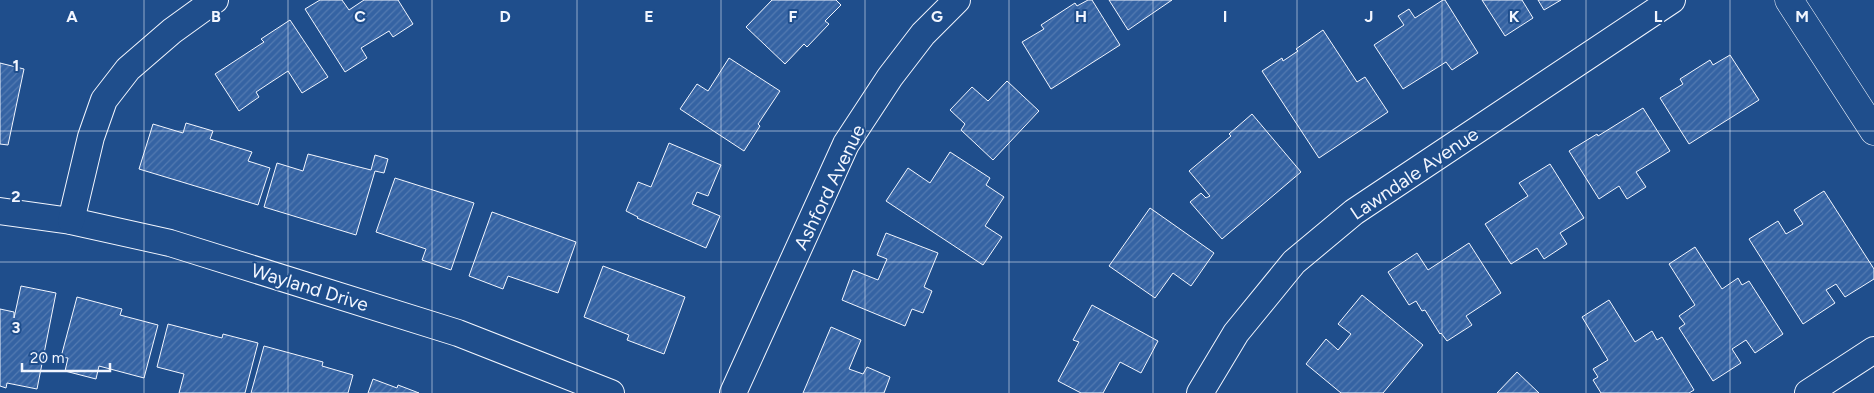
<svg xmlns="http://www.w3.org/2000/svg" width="1874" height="393" font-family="Figtree,sans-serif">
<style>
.building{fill:url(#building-hatch);stroke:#f2f6ff}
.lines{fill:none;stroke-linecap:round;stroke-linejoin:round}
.minor-casing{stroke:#f2f6ff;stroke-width:28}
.tertiary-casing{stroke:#f2f6ff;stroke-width:29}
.minor{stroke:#1f4e8c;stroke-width:26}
.tertiary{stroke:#1f4e8c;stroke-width:28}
.grid{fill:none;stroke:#f2f6ff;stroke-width:1;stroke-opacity:0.55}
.labels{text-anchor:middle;stroke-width:4;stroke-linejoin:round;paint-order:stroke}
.street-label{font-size:19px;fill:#f2f6ff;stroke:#1f4e8c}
.grid-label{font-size:16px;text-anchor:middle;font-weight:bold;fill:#f2f6ff;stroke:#1f4e8c;stroke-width:4;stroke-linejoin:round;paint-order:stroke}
</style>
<defs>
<pattern id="building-hatch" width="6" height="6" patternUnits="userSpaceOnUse" patternTransform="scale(1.25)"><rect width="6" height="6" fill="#3563a3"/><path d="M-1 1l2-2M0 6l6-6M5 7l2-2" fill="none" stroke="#537ab1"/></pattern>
</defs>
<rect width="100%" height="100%" fill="#1f4e8c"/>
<g class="building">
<polygon points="320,0 342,0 349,10 364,0 398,0 413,24 393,37 389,31 361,48 367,58 345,72 305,9"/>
<polygon points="772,0 836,0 841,5 825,21 829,24 807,47 804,44 785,64 746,27"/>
<polygon points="1088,0 1092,0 1120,45 1051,89 1022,42 1044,29 1041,25 1075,3 1077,6"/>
<polygon points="1109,0 1172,0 1128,30"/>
<polygon points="1443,0 1445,0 1478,53 1452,70 1446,62 1403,89 1374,45 1404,25 1398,16 1409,9 1415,18"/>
<polygon points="1482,0 1522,0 1533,18 1505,36"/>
<polygon points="1538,0 1561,0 1544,10"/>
<polygon points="290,20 328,77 302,93 288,71 256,92 259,97 239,111 215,74 264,42 261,39"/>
<polygon points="1323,30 1357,82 1365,77 1388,112 1319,158 1262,71 1282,58 1283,61 1298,51 1296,49"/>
<polygon points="1730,55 1759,100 1689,144 1660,98 1683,84 1680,79 1710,60 1713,65"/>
<polygon points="729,58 780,91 758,124 760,126 744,151 680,109 697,84 708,91"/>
<polygon points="0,63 24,69 8,145 0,144"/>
<polygon points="1007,81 1039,111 993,160 961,130 965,124 950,110 972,87 988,101"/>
<polygon points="1643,108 1670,151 1636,172 1646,187 1627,199 1619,186 1599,199 1569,151 1597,134 1598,136"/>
<polygon points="1252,114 1301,172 1222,239 1190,202 1201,193 1206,198 1210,196 1189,171 1231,136 1229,134"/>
<polygon points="186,123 213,131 210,139 252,152 248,161 270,168 258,205 139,169 153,124 183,133"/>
<polygon points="669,143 721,165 708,196 697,192 692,204 720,216 706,248 637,218 638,217 626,211 638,182 651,187"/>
<polygon points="950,152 990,178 986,185 1004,197 985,226 1002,237 983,265 886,201 908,168 930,183"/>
<polygon points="308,154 371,170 375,155 388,159 384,173 375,171 356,235 264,207 277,163 303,171"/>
<polygon points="1550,164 1584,218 1560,233 1567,244 1544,259 1537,248 1511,264 1485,224 1528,196 1519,183"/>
<polygon points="395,178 474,203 451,270 422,260 426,249 376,232"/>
<polygon points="1824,191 1874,269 1874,279 1845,297 1836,284 1826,290 1835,303 1803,324 1749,239 1778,221 1786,234 1803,224 1794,210"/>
<polygon points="1150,208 1214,253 1191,286 1173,273 1155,298 1109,266"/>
<polygon points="492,212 576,242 558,293 508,276 503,289 469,276"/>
<polygon points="886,233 938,253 924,287 932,291 923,313 912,309 905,326 842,300 853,270 878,280 887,259 877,255"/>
<polygon points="1469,243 1501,293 1466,316 1472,325 1447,341 1441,333 1440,334 1425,310 1422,311 1416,301 1409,305 1388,272 1417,253 1428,270"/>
<polygon points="1695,247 1722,289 1738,278 1742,285 1749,281 1783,334 1755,353 1746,340 1732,349 1741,363 1713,381 1679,328 1685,324 1679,316 1695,305 1669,264"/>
<polygon points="603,266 685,297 664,354 627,340 629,335 584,317"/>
<polygon points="21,286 56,293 37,389 7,383 6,388 0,386 0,309 14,312 14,318"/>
<polygon points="1362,295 1423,345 1383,393 1341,393 1306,364 1326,339 1338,350 1351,334 1338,324"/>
<polygon points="77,297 122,309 120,315 158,325 144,378 99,366 96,379 65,371 68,358 61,357"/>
<polygon points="1609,300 1635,342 1652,331 1657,340 1662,337 1694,390 1689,393 1601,393 1593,380 1598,377 1593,369 1608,360 1582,317"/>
<polygon points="1092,305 1158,341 1141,373 1120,362 1103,393 1081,393 1058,381 1079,342 1073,340"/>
<polygon points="168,324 222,338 223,334 258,343 245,393 179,393 184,374 157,367"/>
<polygon points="831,327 861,340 849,369 863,374 867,367 890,377 884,393 803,393"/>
<polygon points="264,346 323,362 322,366 353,375 348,393 251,393"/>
<polygon points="1517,372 1539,393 1497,393"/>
<polygon points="373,379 397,388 398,385 419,393 368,393"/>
</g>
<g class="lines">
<g class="minor-casing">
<g id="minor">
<polyline points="0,211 71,221 170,243 458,333 611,393"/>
<polyline points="71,221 91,137 104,100 128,69 172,31 215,0"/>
<polyline points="733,393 846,144 890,77 923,34 957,0"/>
<polyline points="1200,393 1236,333 1294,262 1354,212 1672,0"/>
<polyline points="1808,393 1874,350"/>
</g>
</g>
<g class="tertiary-casing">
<polyline id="tertiary" points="1789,0 1874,131"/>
</g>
<use href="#minor" class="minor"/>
<use href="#tertiary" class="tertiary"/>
</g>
<path class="grid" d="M144,0V393M288,0V393M432,0V393M577,0V393M721,0V393M865,0V393M1009,0V393M1153,0V393M1297,0V393M1442,0V393M1586,0V393M1730,0V393M0,131H1874M0,262H1874"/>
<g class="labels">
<g class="street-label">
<text transform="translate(1414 173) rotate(-34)" y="7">Lawndale Avenue</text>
<text transform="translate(829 187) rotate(-64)" y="7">Ashford Avenue</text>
<text transform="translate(310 287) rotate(17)" y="7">Wayland Drive</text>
</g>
</g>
<g class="grid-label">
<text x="72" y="22">A</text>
<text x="216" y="22">B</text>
<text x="360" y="22">C</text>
<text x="505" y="22">D</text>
<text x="649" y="22">E</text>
<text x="793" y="22">F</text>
<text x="937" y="22">G</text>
<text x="1081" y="22">H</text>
<text x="1225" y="22">I</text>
<text x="1369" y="22">J</text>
<text x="1514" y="22">K</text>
<text x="1658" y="22">L</text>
<text x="1802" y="22">M</text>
<text x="16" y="71">1</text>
<text x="16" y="202">2</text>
<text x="16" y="333">3</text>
</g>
<path d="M22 363v8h88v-8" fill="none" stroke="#f2f6ff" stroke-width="2.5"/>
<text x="30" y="363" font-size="15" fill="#f2f6ff" stroke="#1f4e8c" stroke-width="4" paint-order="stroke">20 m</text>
</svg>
